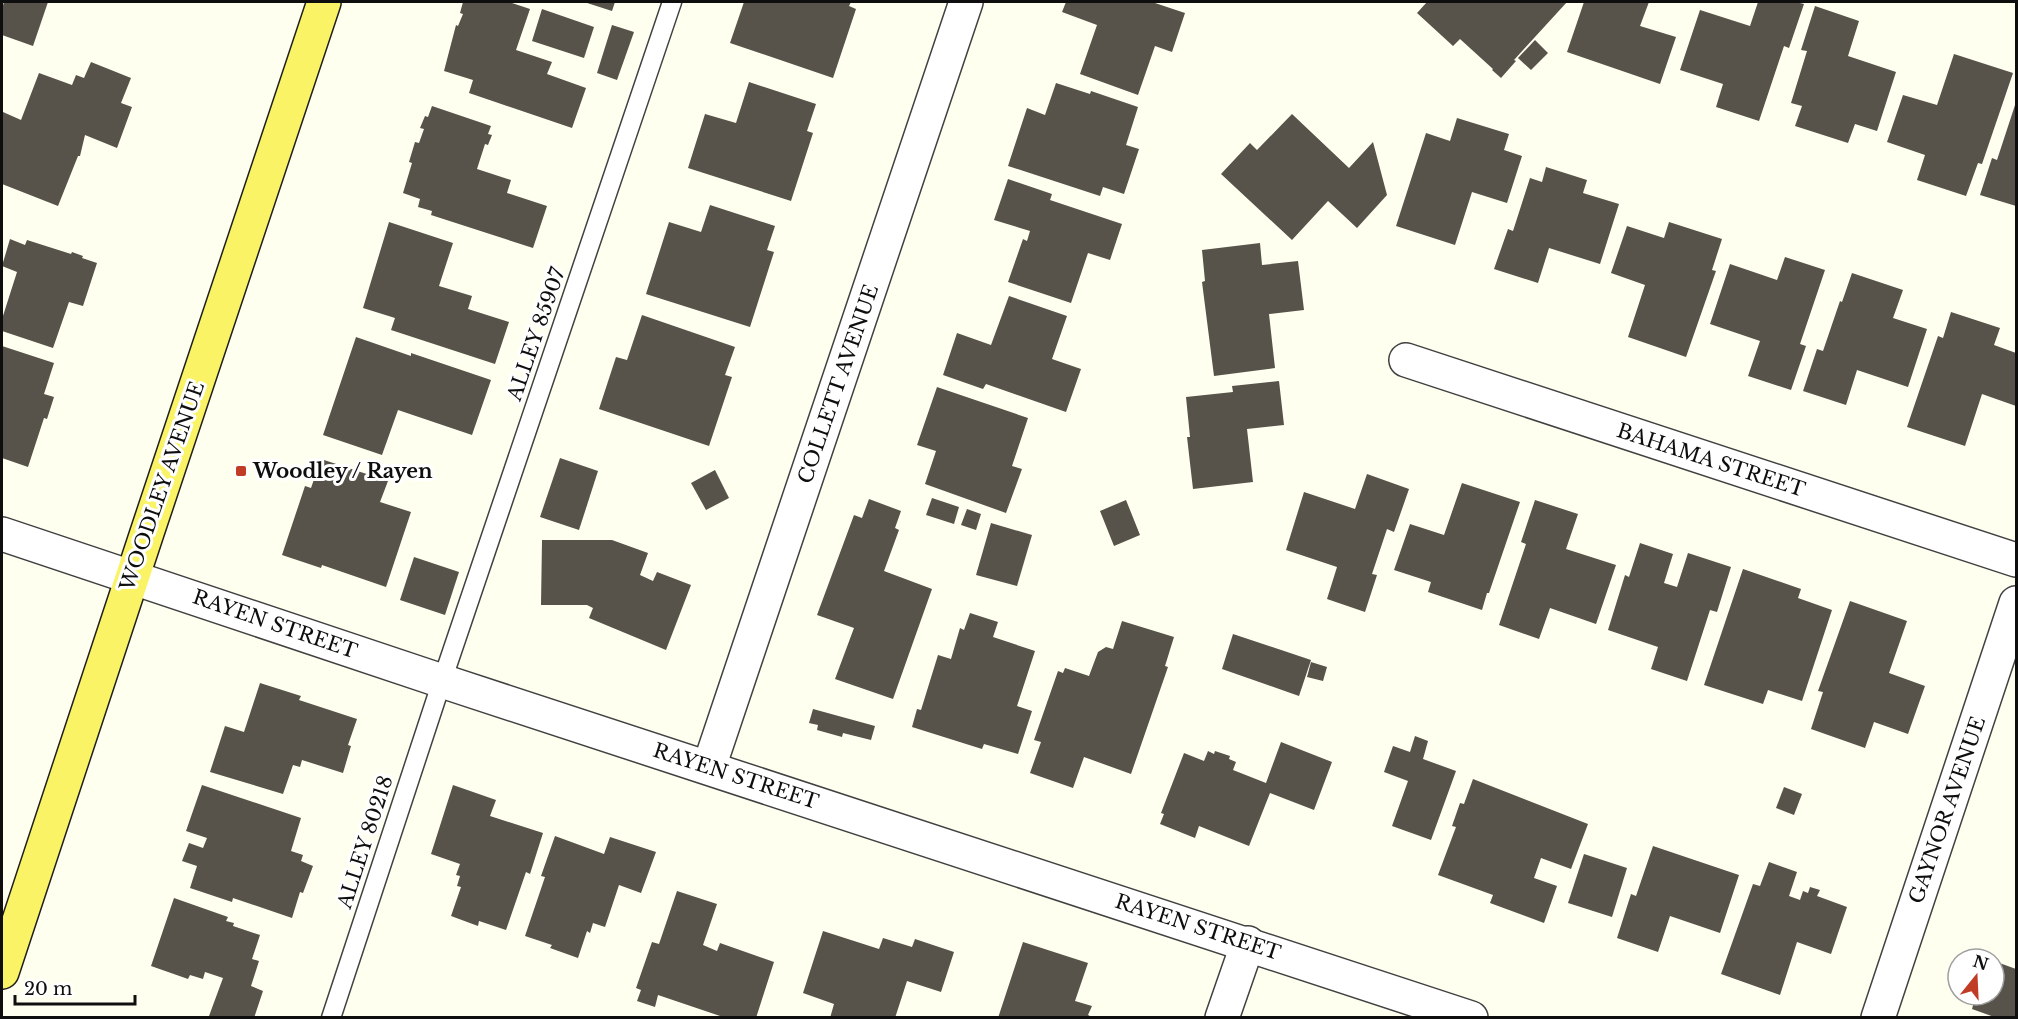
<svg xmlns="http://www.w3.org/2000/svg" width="2018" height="1019" font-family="'Libre Baskerville',serif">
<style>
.building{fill:#57524a}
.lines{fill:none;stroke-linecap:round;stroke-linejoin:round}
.service-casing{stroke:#414141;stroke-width:21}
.minor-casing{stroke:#414141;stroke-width:36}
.tertiary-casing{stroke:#414141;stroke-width:36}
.primary-casing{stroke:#1f1f1f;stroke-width:36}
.service{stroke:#fff;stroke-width:18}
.minor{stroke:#fff;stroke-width:33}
.tertiary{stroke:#fff;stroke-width:33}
.primary{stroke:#f9f365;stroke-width:33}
.poi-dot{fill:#c03c25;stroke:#fff;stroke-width:2}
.labels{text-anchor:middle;stroke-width:6;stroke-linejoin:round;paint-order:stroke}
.street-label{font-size:20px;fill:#0e0e0e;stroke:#fff}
.poi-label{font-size:20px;font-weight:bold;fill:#0e0e0e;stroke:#fff;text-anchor:start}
</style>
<rect width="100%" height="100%" fill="#fffff0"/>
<g class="building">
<polygon points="4,2 48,2 33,46 2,35 2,9"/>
<polygon points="463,2 509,2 530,9 516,50 552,62 547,74 586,88 572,128 469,93 473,80 444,71 456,25 458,26 463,14 460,13"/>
<polygon points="584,2 615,2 612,11"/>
<polygon points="744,2 851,2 849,6 856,9 833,78 730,43"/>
<polygon points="1066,2 1152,2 1185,13 1172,52 1155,46 1138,95 1080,74 1097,25 1062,12"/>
<polygon points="1427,2 1433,3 1567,2 1514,60 1516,61 1501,78 1492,70 1493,69 1460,39 1453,46 1417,13"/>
<polygon points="1584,2 1649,2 1640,26 1676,37 1660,84 1567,52"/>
<polygon points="1758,2 1796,2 1804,4 1789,48 1784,46 1759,121 1716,107 1723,84 1680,70 1700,10 1750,26"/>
<polygon points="1815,6 1859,21 1848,56 1896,72 1877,131 1855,124 1848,143 1795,126 1802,106 1791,103 1807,51 1801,50"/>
<polygon points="542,9 594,27 584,58 532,41"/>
<polygon points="612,25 634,32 617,80 597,73"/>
<polygon points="1535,40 1548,53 1531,70 1518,58"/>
<polygon points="1954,54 2013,73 1982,164 1978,163 1966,196 1917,180 1925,155 1887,142 1903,95 1937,105"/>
<polygon points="91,62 131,78 121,103 132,107 117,148 85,135 80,156 78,156 58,206 2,184 3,112 21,120 39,73 72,85 76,75 84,78"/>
<polygon points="749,82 816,104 807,131 813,133 791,201 688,168 705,114 736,123"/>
<polygon points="1056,83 1090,94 1091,91 1138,107 1126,145 1139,149 1124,194 1103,187 1100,196 1008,166 1027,108 1045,115"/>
<polygon points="2016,102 2016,206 1980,195 1992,158 1997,160"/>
<polygon points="432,106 491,126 488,134 492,135 488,145 485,144 477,169 511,180 507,193 547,206 533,248 431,215 432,211 418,207 420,199 403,193 412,163 409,162 415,142 419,143 424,129 420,128 425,116 428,117"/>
<polygon points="1292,114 1349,168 1373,142 1387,195 1357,228 1328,201 1292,240 1221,174 1250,143 1257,150"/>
<polygon points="1457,118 1509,134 1504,150 1522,156 1507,203 1472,192 1455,245 1396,226 1426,133 1450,141"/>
<polygon points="1546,167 1587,180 1583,193 1619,204 1600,264 1549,248 1538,283 1494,269 1508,229 1513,231 1530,178 1542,182"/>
<polygon points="1008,179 1052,194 1050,200 1122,224 1110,260 1088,253 1071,303 1008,282 1023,239 1027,241 1030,231 994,220"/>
<polygon points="710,205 775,226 767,250 774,252 750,327 646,294 669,222 701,232"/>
<polygon points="389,222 453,243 439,286 472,296 468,309 509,322 495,364 391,330 395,318 363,308"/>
<polygon points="1669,222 1722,239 1712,270 1716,271 1686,357 1628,337 1645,285 1611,273 1627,226 1664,238"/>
<polygon points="10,239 25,245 27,240 71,254 72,252 83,256 82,258 97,263 83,306 69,302 53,348 2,331 2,319 17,272 2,266"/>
<polygon points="1260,243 1262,265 1298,261 1304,310 1269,314 1275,368 1214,376 1202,282 1205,281 1202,250"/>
<polygon points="1785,257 1825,270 1800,344 1806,346 1791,390 1748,376 1760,341 1710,324 1730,264 1777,280"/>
<polygon points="1852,273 1903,290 1893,318 1927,329 1908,387 1857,370 1846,405 1803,391 1817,349 1823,351 1840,301 1842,302"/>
<polygon points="1009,296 1067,316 1052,359 1081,369 1066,412 986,384 983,389 943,375 957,333 991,345"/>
<polygon points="1951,312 2000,328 1994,345 2016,353 2016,406 1982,394 1965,446 1907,427 1938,336 1943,338"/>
<polygon points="642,315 735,347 725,375 732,377 709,446 599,409 616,357 627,360"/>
<polygon points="356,337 411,356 411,353 491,380 472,435 398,410 382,455 323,435"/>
<polygon points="2,346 54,363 44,394 54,397 47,419 44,418 28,467 2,458"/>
<polygon points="1279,381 1284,425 1247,429 1253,482 1193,489 1187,437 1190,437 1186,397 1233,392 1232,386"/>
<polygon points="937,387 1028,418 1012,466 1022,469 1006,513 925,484 936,451 917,445"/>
<polygon points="560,458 598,471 579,530 540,517"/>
<polygon points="321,459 388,481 380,502 411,512 386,587 322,565 321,568 282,555 305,486 311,488"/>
<polygon points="715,470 729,498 706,510 691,483"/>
<polygon points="1367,474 1409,489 1394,532 1387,529 1372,574 1377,575 1365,612 1327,599 1337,567 1286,550 1304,492 1355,509"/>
<polygon points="1462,483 1520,502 1489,593 1487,593 1482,610 1428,592 1431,582 1394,570 1410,524 1444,535"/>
<polygon points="932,498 959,507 954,524 926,515"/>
<polygon points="869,499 901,511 895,528 899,530 884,571 932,589 893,699 835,679 854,628 817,615 854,515 862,518"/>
<polygon points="1126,500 1140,535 1114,546 1100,511"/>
<polygon points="1535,500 1578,514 1566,549 1616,565 1596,624 1550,608 1539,639 1499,625 1526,544 1521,542"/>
<polygon points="967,509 981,514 976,530 961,525"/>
<polygon points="991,523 1032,535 1017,586 976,575"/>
<polygon points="542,540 612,540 648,553 640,575 653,581 657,572 691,585 666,650 589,618 593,608 587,605 541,605"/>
<polygon points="1640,543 1673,554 1664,583 1677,587 1688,553 1731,567 1717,612 1710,610 1687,681 1651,669 1658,647 1608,630 1625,575 1629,577"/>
<polygon points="414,557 459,572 445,615 400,600"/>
<polygon points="1743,569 1801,589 1798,598 1832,610 1802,701 1768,690 1763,704 1704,685"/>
<polygon points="1850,601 1907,621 1889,673 1925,686 1908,734 1874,722 1865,748 1811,729 1823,692 1818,691"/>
<polygon points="970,613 998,622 993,637 1035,651 1017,706 1032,711 1018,754 984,744 982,749 912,727 917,709 921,710 938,655 951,659 960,628 964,630"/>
<polygon points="1122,621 1174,637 1165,666 1168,667 1131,774 1084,757 1073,788 1030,773 1041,742 1034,740 1058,671 1063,673 1065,668 1089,676 1098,652 1106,647 1113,649"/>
<polygon points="1233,634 1311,660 1299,696 1222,669"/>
<polygon points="1311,662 1327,667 1323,681 1307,677"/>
<polygon points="260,683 301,696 299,700 357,719 348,745 351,746 343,773 302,760 300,767 293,765 283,794 210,772 225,726 244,732"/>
<polygon points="813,709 875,726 871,740 843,733 842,737 817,730 818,725 809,723"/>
<polygon points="1415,736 1428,741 1423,759 1456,771 1431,840 1392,826 1408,781 1384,772 1393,746 1410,752"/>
<polygon points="1281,742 1332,762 1314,810 1270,793 1249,846 1199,826 1195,838 1160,824 1164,814 1161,813 1184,753 1204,761 1208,751 1214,754 1215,751 1230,756 1229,759 1236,762 1233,770 1266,783"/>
<polygon points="1473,779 1588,824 1571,869 1541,858 1534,878 1557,886 1544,923 1490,903 1493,895 1438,875 1456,827 1452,826 1460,803 1464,804"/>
<polygon points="202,785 301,818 291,851 303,855 301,861 313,866 303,893 300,892 292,918 233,898 232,902 190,888 197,866 182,861 189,843 203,848 207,838 186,831"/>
<polygon points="453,785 496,800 490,816 543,833 530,874 526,872 506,930 479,921 478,926 451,916 461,887 457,886 460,876 456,875 460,864 431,854"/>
<polygon points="1784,787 1802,794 1794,815 1776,808"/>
<polygon points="555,836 604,854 610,837 656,852 641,893 619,885 605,927 593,923 590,933 587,931 578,958 550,948 552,945 525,936 545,877 541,876"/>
<polygon points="1653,846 1739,875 1720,933 1670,916 1658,952 1617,938 1631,894 1636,896"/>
<polygon points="1584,854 1627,868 1612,917 1568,903"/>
<polygon points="1769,862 1797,872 1789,896 1800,900 1803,891 1808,893 1810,887 1820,890 1817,896 1847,907 1831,954 1797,942 1780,995 1721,974 1753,884 1760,886"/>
<polygon points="677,891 717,904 703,945 717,951 720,943 774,962 756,1018 726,1018 658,995 655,1007 637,1001 641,990 636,988 652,942 659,944"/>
<polygon points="174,898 228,917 226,921 234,923 233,926 260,935 252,959 259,961 251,986 263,991 254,1018 209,1016 223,978 205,972 203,979 190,975 188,979 151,966"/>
<polygon points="823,931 879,949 883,938 912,947 915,939 954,952 941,992 907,981 895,1018 830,1018 834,1004 803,993"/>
<polygon points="1023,942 1088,963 1075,1001 1092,1006 1088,1015 1094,1018 998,1018"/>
<polygon points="1994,961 2016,969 2016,1018 1997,1018 1972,1009 1976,995 1994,995"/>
</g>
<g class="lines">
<g class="service-casing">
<polyline id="service" points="331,1018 442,681 672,2"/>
</g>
<g class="minor-casing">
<g id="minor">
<polyline points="1406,360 2016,560"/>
<polyline points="709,767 966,2"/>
<polyline points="1222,1018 1248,943"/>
<polyline points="1878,1018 2016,603"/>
</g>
</g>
<g class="tertiary-casing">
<polyline id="tertiary" points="2,534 442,681 1471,1018"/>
</g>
<g class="primary-casing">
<path id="primary" d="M2,972C109,649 215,324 324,2"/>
</g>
<use href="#service" class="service"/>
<use href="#minor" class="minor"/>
<use href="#tertiary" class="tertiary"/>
<use href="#primary" class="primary"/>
</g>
<rect class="poi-dot" x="235" y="465" width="12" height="12" rx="3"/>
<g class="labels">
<g class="street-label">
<text transform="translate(536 334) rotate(-71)" y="7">ALLEY 85907</text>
<text transform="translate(838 384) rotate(-71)" y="7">COLLETT AVENUE</text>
<text transform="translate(1711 460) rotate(18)" y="7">BAHAMA STREET</text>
<text transform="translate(162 486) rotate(-71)" y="7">WOODLEY AVENUE</text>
<text transform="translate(275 624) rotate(19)" y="7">RAYEN STREET</text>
<text transform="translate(736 776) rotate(18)" y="7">RAYEN STREET</text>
<text transform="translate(1947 810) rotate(-71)" y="7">GAYNOR AVENUE</text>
<text transform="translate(365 842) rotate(-72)" y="7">ALLEY 80218</text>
<text transform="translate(1198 927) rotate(18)" y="7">RAYEN STREET</text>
</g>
<g class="poi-label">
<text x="253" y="478">Woodley / Rayen</text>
</g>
</g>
<rect width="2018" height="1019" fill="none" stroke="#0e0e0e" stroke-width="6"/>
<g transform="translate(1976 977) rotate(18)"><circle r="28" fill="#ffffff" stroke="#9f9f9f" stroke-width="1.5"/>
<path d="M0-4.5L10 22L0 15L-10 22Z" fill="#c03c25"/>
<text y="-9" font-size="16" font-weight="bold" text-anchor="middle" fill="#0e0e0e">N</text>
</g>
<path d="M15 995v9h120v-9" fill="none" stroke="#0e0e0e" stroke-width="3"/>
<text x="24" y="995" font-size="18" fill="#0e0e0e" stroke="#ffffff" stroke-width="4.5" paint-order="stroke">20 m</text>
</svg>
